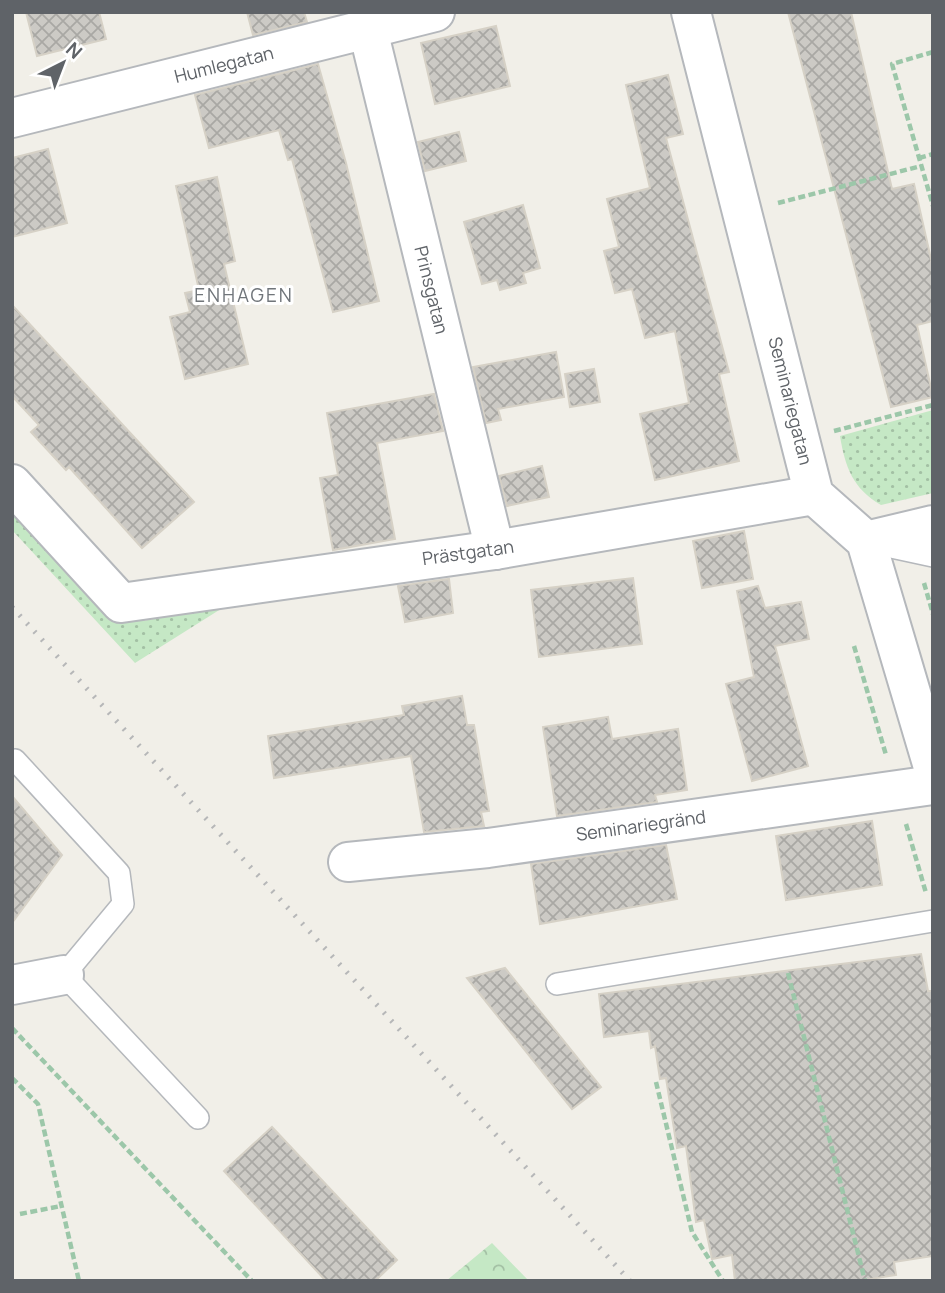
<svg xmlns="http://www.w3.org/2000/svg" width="945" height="1293" font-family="Manrope,sans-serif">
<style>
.grass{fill:url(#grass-dots)}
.park{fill:url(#park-crowns)}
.building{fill:url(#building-cross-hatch);stroke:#d6d1c6;stroke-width:2}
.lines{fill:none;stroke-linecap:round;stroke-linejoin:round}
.service-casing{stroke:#b5b8bc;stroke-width:24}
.minor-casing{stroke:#b5b8bc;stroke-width:42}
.path{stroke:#9cc7a9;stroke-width:4.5;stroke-dasharray:7 3.5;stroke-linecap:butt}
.service{stroke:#fff;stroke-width:21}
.minor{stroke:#fff;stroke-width:38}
.rail{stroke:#b6b7b8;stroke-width:5;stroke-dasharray:2 9;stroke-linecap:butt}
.labels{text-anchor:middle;stroke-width:6;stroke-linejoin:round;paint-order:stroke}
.street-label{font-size:18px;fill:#5f6368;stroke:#fff}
.neighbourhood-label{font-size:19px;letter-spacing:2px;fill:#70757a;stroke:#fff}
</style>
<defs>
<pattern id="grass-dots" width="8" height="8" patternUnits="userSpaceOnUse" patternTransform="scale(1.75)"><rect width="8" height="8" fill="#c5e8c5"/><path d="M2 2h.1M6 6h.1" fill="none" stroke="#a3c0a4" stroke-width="1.8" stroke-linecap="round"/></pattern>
<pattern id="park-crowns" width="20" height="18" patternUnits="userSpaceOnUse" patternTransform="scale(1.75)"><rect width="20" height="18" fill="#c5e8c5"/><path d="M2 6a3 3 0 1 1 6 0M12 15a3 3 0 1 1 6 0" fill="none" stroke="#a3c0a4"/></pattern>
<pattern id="building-cross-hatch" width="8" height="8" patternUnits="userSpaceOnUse" patternTransform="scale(1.75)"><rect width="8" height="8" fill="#cccac5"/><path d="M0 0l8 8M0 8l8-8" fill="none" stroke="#a9a8a4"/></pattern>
</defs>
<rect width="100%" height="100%" fill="#f1efe8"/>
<g class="grass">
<path d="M933,410V493L881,505C853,489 845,467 840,436Z"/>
<polygon points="12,514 97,607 121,618 142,621 224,607 135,663 12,530"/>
</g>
<polygon class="park" points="492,1243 529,1281 446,1281"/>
<g class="building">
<polygon points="26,12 99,12 106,39 37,56"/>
<polygon points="247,12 304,12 307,22 253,35"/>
<polygon points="788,12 851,12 892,189 914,184 933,268 933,321 917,325 933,397 891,407"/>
<polygon points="496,26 510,86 435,104 421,43"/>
<polygon points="318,64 346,163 379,301 333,312 292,159 288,160 279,130 209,148 195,95"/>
<polygon points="668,75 683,134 666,138 729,372 719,374 739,461 655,480 640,414 689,403 675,331 645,338 632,289 615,293 604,251 619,247 607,199 650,188 626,85"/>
<polygon points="459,132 466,161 425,171 418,142"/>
<polygon points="48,149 67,223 12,237 12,158"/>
<polygon points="217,177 235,261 224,264 248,364 185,379 170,317 190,312 185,293 199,290 176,186"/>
<polygon points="523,205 540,268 523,273 526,283 500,290 497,280 482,284 464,222"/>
<polygon points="12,305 194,502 142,548 69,467 66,470 31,432 39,425 12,396"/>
<polygon points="556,352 564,397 498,409 501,420 486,423 473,367"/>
<polygon points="594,369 600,402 570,407 565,374"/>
<polygon points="434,394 443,431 377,443 395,539 333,550 320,478 338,475 327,413"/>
<polygon points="542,466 549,497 507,506 499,476"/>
<polygon points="744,531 753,579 702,588 693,541"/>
<polygon points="633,578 642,644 539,657 531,590"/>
<polygon points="449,579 453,613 405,622 398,586"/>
<polygon points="758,586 765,608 801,602 809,639 775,646 808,766 752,781 726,684 754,677 737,591"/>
<polygon points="462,696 467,725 474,725 489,811 481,812 484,826 424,832 411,756 274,778 268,736 404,715 402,706"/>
<polygon points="608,717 612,739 678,729 687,790 655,795 657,802 557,816 543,727"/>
<polygon points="12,796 62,855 12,923"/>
<polygon points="872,821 882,885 786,900 776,836"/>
<polygon points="666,845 677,899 540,924 531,864"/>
<polygon points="921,954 928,991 933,991 933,1256 894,1262 896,1275 858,1281 735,1281 732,1255 712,1259 704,1220 696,1222 686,1146 677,1148 666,1078 660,1079 655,1046 651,1048 649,1031 604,1037 599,994"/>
<polygon points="505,968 601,1087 572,1109 467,978"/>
<polygon points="272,1127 397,1260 375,1281 326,1281 224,1171"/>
</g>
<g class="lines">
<g class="service-casing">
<g id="service">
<polyline points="882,545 933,556"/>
<polyline points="15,760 119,873 123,904 64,975 198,1118"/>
<polyline points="557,984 933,921"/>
</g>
</g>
<g class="minor-casing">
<g id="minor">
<polyline points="691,12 814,495 866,541 933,767"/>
<polyline points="368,30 495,550"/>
<polyline points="12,118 435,12"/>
<polyline points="12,484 121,603 495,550 814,495"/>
<polyline points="866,541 933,525"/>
<polyline points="348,862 488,848 933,785"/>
<polyline points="12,985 64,975"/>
</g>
</g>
<g class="path">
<polyline points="933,52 892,64 933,206"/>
<polyline points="919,158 933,154"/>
<polyline points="778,203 921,166"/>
<polyline points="834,431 933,405"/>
<polyline points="924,583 933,614"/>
<polyline points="854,646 886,755"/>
<polyline points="906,824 926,893"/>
<polyline points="788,973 865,1281"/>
<polyline points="12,1028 252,1281"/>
<polyline points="12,1078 38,1104 79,1281"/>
<polyline points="656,1082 692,1232 723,1281"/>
<polyline points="20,1214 61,1206"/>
</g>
<use href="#service" class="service"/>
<use href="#minor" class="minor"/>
<polyline class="rail" points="12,607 630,1281"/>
</g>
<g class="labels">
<g class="street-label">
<text transform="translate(224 65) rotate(-14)" y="6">Humlegatan</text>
<text transform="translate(431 290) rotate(76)" y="6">Prinsgatan</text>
<text transform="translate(790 401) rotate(76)" y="6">Seminariegatan</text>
<text transform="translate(468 553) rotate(-8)" y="6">Prästgatan</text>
<text transform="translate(641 826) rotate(-8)" y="6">Seminariegränd</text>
</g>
<g class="neighbourhood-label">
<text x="244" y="302">ENHAGEN</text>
</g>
</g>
<rect width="945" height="1293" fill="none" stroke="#5f6368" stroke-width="28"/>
<g transform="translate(63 63) rotate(42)" stroke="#ffffff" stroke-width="5" paint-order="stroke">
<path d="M0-5L12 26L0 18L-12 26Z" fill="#5f6368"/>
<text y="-10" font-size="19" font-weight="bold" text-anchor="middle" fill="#5f6368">N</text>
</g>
</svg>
